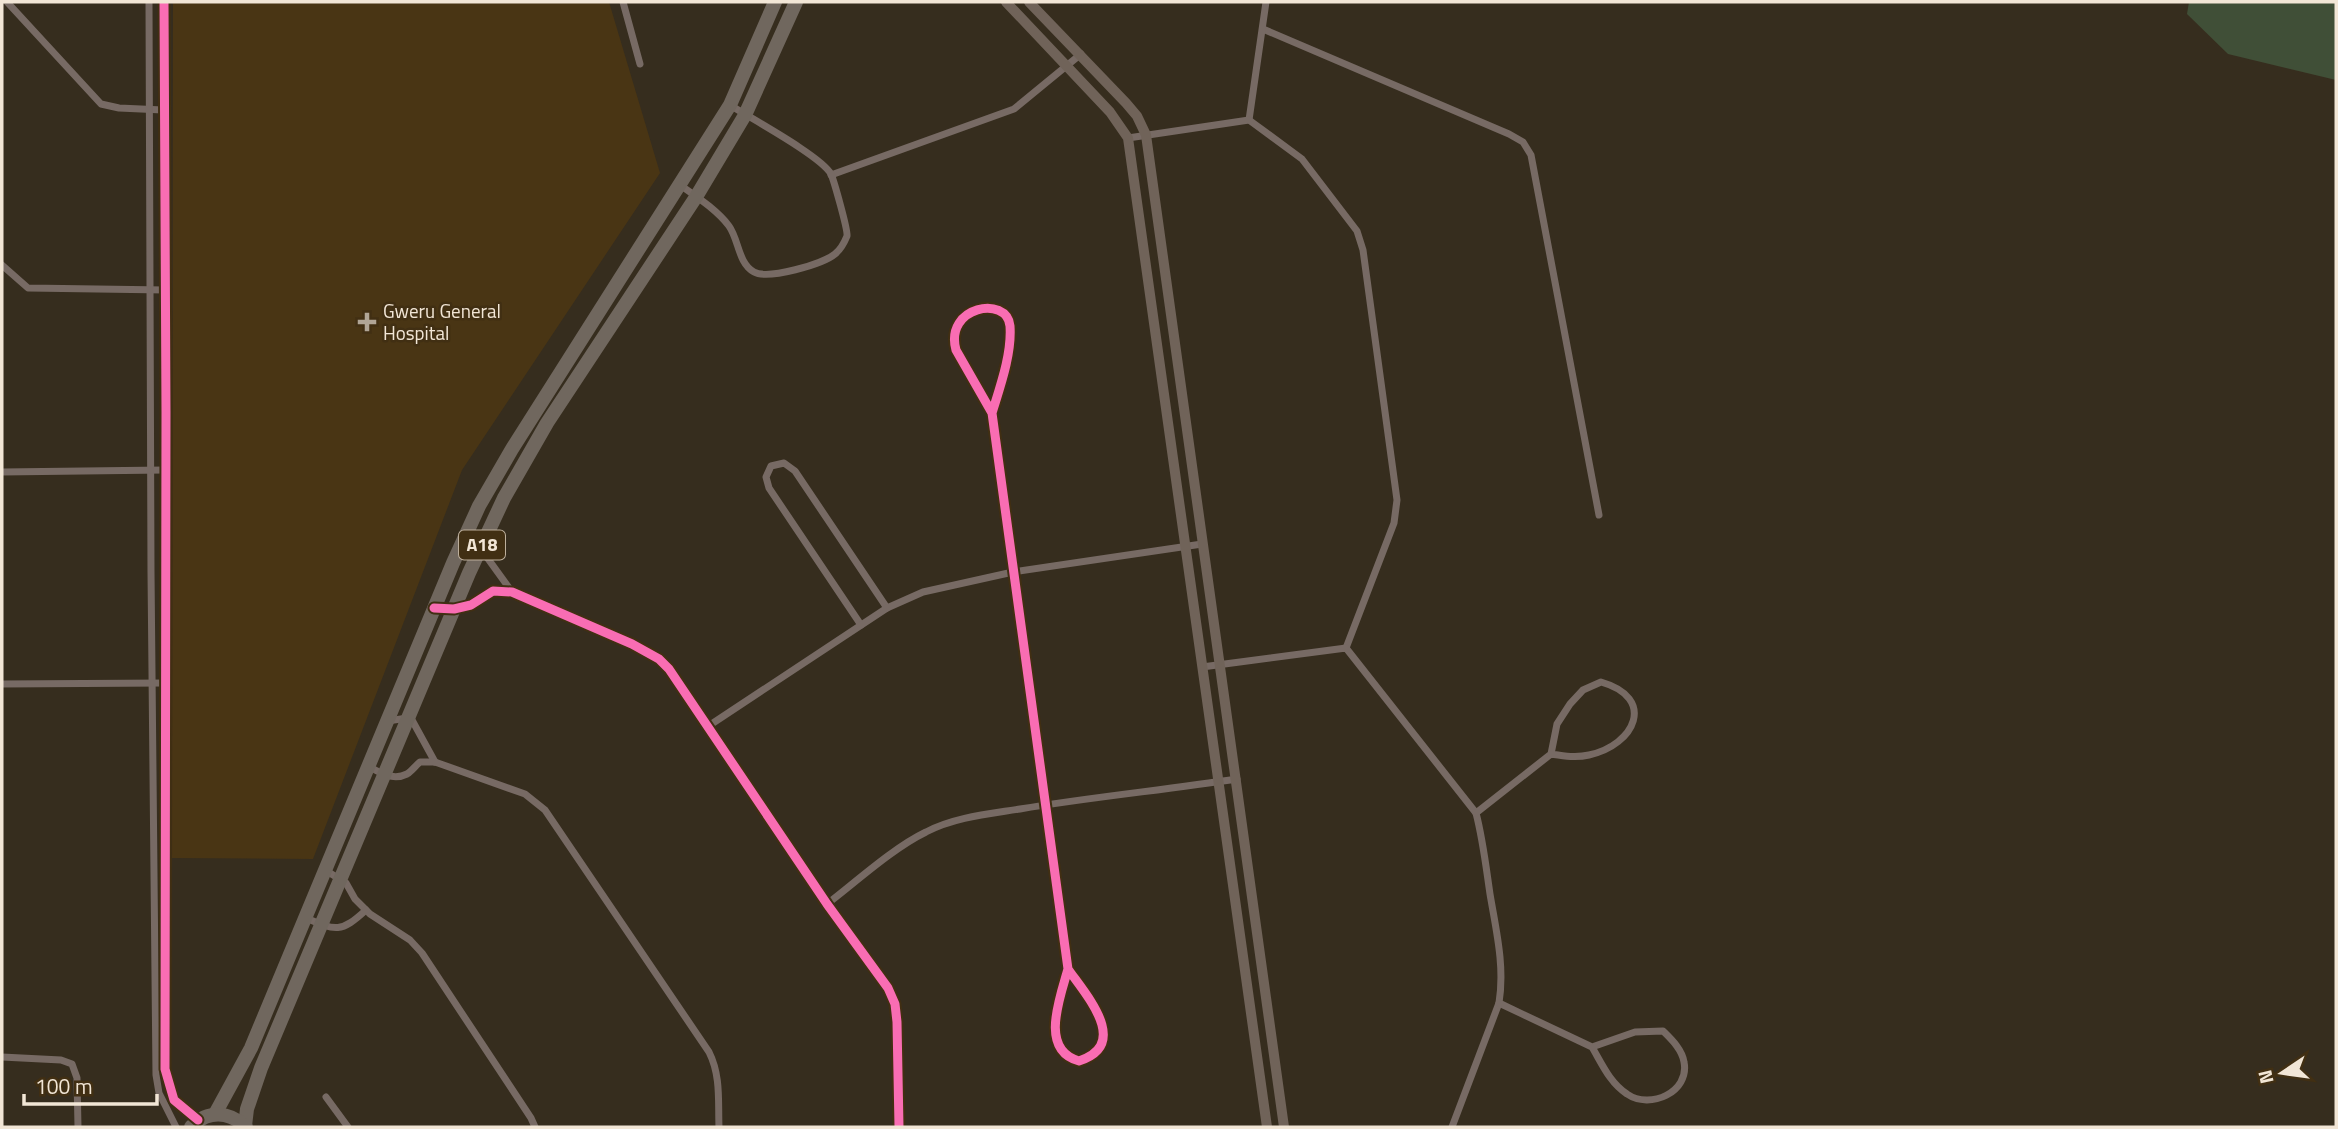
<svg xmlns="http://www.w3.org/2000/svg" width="2338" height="1129" font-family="'Titillium Web',sans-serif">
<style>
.built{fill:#493514}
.green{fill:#404f37}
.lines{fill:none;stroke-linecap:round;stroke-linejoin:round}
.street{stroke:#776a64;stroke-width:7}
.secondary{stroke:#706359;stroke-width:10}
.highway{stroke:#70675e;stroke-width:14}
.cycleway-casing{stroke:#412f13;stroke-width:13}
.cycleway{stroke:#f96db3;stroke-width:9}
.poi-dot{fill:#b0a596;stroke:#412f13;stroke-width:2.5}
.labels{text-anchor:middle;stroke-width:5;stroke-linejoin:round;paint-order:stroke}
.shield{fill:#412f13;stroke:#bdaf9c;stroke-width:2}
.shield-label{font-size:18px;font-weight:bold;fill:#f2e6d6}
.poi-label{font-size:19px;fill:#f2e6d6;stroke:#412f13;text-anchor:start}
</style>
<rect width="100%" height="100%" fill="#362d1e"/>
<polygon class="built" points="173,2 609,2 660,173 462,470 313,859 172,858"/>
<polygon class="green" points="2189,2 2336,2 2336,80 2228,54 2187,14"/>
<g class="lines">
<g class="street">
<polyline points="7,2 101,104 119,108 163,110"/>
<polyline points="149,2 151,572 156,1075 159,1093 176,1127"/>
<polyline points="164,2 166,412 165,1069 174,1100 198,1120"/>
<polyline points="623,2 640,64"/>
<polyline points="1263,29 1509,134 1523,142 1531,155 1599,515"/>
<polyline points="1249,120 1266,2"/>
<polyline points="1128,138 1249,120 1302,159 1357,231 1363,250 1397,500 1394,523 1346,648"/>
<polyline points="831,175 1014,109 1081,54"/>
<path d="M680,185C697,197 717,210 729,226C739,240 738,263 754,272C768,280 823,264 835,254C840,250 845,241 847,236C848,230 834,181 831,174C821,156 750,118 730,105"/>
<polyline points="2,265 28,288 166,290"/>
<path d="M992,413C1000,387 1012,354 1010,326C1007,295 944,306 956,350L992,413L1068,969C1060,998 1039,1050 1079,1061C1131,1044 1086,995 1068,969"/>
<polyline points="2,472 165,470"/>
<polyline points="459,549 486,556 512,592"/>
<polyline points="434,608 454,609 471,605 493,591 512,592 632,644 659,659 669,669 827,904 888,988 895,1004 897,1022 899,1127"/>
<polyline points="861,625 769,488 766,477 771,466 784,463 795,471 887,608"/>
<path d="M1202,667L1346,648L1476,813C1483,840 1486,867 1490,894C1496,930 1505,966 1499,1003L1452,1127"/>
<polyline points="2,684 165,683"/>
<polyline points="387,721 408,718 412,720 435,762"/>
<polyline points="707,727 887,608 923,592 1013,572 1202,544"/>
<path d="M368,766C380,773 393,781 407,774C412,771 415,766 420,762H435L525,794L545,810L709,1052C721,1076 718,1101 719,1127"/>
<path d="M1476,813L1551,754L1557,724L1570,704L1583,690L1601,682C1657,698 1635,745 1589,755C1576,758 1564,756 1551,754"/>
<polyline points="325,870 346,883 355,899 370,914 410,940 422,953 531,1118 535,1127"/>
<path d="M827,904C857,881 893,848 926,832C955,817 989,814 1020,809C1092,797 1164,790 1237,779"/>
<path d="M306,918C336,931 341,933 366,910"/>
<path d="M1499,1003L1592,1047L1635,1032L1663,1031C1671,1039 1682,1049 1684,1062C1690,1092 1650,1110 1627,1094C1610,1083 1602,1064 1592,1047"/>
<polyline points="2,1057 61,1060 72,1064 77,1078 78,1127"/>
<polyline points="326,1097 348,1127"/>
</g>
<g class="secondary">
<polyline points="1006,2 1110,112 1128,138 1267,1127"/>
<polyline points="1029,2 1126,103 1137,116 1146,135 1284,1127"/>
</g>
<g class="highway">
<polyline points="215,1114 251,1048 453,563 479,506 512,449 730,105 775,2"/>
<polyline points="245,1126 247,1109 261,1068 469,573 504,498 547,423 696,197 745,115 796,2"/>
<path d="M191,1127C208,1110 229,1111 246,1127"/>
</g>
<g class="cycleway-casing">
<g id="cycleway">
<polyline points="164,2 166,412 165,1069 174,1100 198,1120"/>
<path d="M992,413C1000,387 1012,354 1010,326C1007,295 944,306 956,350L992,413L1068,969C1060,998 1039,1050 1079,1061C1131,1044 1086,995 1068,969"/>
<polyline points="434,608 454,609 471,605 493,591 512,592 632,644 659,659 669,669 827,904 888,988 895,1004 897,1022 899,1127"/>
</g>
</g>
<use href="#cycleway" class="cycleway"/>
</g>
<path class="poi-dot" d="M363.5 311.5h7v7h7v7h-7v7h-7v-7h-7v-7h7z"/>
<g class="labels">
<rect class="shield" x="459" y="530.5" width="46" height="29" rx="5"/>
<g class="shield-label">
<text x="482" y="551">A18</text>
</g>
<g class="poi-label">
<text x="383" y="318">Gweru General<tspan x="383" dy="22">Hospital</tspan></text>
</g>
</g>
<rect width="2338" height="1129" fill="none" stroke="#f2e6d6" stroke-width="7"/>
<g transform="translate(2282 1073) rotate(257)" stroke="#412f13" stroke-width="5" paint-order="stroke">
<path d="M0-5L12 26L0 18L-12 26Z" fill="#f2e6d6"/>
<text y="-10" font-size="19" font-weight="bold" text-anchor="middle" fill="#f2e6d6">N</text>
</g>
<path d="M24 1094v10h133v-10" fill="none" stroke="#f2e6d6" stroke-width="3.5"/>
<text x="35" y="1094" font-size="21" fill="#f2e6d6" stroke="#412f13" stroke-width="5" paint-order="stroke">100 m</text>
</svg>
